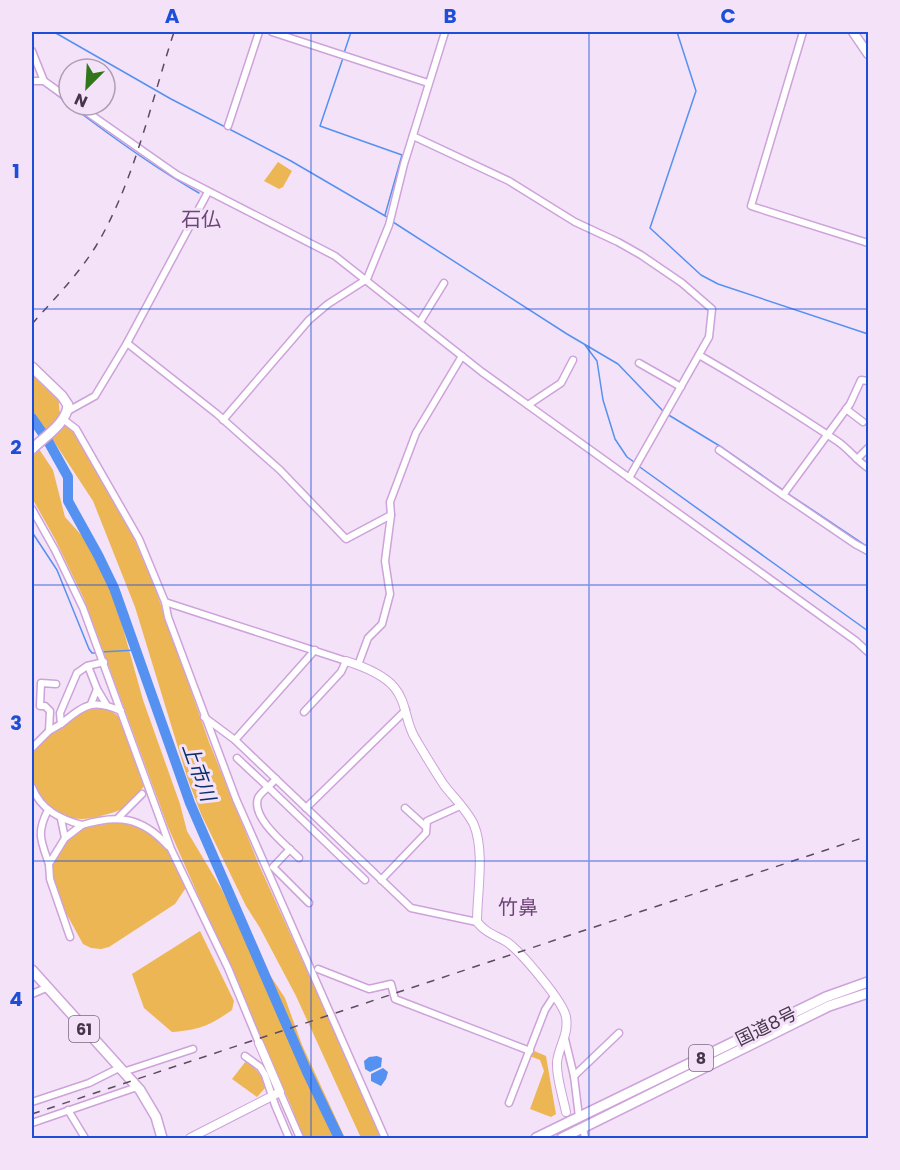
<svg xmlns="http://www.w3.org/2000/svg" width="900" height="1170" font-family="Poppins,'Noto Sans JP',sans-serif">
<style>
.green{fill:#edb654}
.water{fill:#5591f0}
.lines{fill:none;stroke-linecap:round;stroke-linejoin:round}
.stream{stroke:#5591f0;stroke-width:1.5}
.river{stroke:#5591f0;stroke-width:10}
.minor-casing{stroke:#cea2da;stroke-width:9}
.tertiary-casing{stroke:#cea2da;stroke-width:10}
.secondary-casing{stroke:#cea2da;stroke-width:11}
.primary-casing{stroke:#cea2da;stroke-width:12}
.trunk-casing{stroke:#cea2da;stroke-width:12}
.minor{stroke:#fff;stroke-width:6}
.tertiary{stroke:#fff;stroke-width:8}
.secondary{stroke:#fff;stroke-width:8}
.primary{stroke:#fff;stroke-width:9}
.trunk{stroke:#fff;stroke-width:9}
.rail{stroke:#5d4b62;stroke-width:1.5;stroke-dasharray:8 8;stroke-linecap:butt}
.grid{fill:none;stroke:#1d4ed8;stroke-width:1.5;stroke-opacity:0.55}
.labels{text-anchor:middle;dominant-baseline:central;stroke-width:6;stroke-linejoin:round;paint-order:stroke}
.shield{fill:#f4e2f9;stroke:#7b6980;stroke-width:1.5}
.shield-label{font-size:16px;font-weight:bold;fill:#47354c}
.street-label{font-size:18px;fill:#47354c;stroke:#f4e2f9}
.neighbourhood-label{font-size:20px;fill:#6d4577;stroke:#f4e2f9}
.water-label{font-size:20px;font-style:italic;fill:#0a316c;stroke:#f4e2f9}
.neatline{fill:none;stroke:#1d4ed8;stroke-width:2}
.grid-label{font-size:20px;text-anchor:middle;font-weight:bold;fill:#1d4ed8}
</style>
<rect width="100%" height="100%" fill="#f4e2f9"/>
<!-- green -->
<g class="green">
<path d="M278 162 292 171 283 187 279 189 264 181Z"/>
<path d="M32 375 59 401C58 417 65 424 77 434L129 527 154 585 209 742 259 865 383 1138H361L296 996 260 928 246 906 201 814 187 777 135 607 93 501 51 437 32 412Z"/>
<path d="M39 449 53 470 65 517 104 560 143 700 180 804 187 831 222 890 245 937 285 998 302 1045 345 1138H303L292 1108 168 827 84 599 55 539 32 498V457Z"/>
<path d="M91 706C102 708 111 709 119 717L144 786C138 793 132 802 125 807 120 811 111 813 104 815 75 824 53 818 38 791 32 780 27 763 33 751 36 742 81 711 91 706Z"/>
<path d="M116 820C161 833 167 846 187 886L175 904 109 947 101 949 91 948 83 944 66 913 54 884 51 870 54 860 68 839 83 828Z"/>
<path d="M200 931 234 1001 232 1010C209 1026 199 1030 172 1032L144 1008 132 974Z"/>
<path d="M532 1050 546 1056 556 1114 551 1117 530 1109 544 1071 540 1060 530 1056Z"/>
<path d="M246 1061C256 1069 263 1075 265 1088L257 1097 232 1079Z"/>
</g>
<!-- water -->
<g class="water">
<path d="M377 1056 382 1058 381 1067 370 1072 365 1069 364 1061 369 1057Z"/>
<path d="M383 1068 388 1072 386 1079 381 1086 371 1081V1074Z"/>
</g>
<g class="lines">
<!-- stream -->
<g class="stream">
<path d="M54 32 171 99 291 161 387 217"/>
<path d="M677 32 696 91 650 228 701 275 718 284 868 334"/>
<path d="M344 53 351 32"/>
<path d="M343 58 320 126 402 155 385 215"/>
<path d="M45 86 69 104"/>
<path d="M70 105C112 137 153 167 199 193"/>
<path d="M393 222 567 334 618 364 663 411"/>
<path d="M585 345 597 361 603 400 615 439 627 457 634 462"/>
<path d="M667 414 723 448 783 490"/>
<path d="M637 465 868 631"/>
<path d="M787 493 868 547"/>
<path d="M32 532 57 570 89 649 92 653H96"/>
<path d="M101 652 136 650"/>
</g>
<!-- river -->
<path class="river" d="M32 418 48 441 68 477V501L98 555 114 588 190 803 307 1072 339 1138"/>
<!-- minor casing -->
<g class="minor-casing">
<g id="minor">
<path d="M272 32 428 83"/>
<path d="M803 32 751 206 868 243"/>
<path d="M32 51 44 81 69 99"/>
<path d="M32 81H44"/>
<path d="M77 105 177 175 335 256 482 372 856 641 868 652"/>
<path d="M228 126 259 32"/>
<path d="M413 136 509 181 575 222 618 242 641 255 682 283 712 309 709 337 629 478"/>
<path d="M420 322 444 283"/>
<path d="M127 343 217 414 280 470 346 539 391 515"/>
<path d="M699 355C746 382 792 411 837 441 849 449 856 460 868 468"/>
<path d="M639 363 681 387"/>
<path d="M868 381 861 380 850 404 783 495 855 544 868 551"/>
<path d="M528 405 561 383 573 360"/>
<path d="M846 409 863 422"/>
<path d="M68 411 95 396 127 343 208 192"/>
<path d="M63 419 76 429 139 539 165 602 168 617 236 799 385 1138"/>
<path d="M223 420 309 320 328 304 367 279 389 225 404 164 445 32"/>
<path d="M719 450 783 495"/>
<path d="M857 459 868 448"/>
<path d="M32 509 55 550 83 608 171 849 228 968 259 1043"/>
<path d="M165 602 346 661 341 672 304 712"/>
<path d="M104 662 87 666 77 673 60 713 61 724C85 705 92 698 121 711"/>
<path d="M358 665 368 638 382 624 390 594 385 561 391 515 390 502 416 433 462 356"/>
<path d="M88 666 97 689"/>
<path d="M56 684 41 683 40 706H45L50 711 49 731 61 724"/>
<path d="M91 704 97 689 106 704"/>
<path d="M204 717 235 740 411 908 477 922"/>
<path d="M235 740 315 650"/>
<path d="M32 748 49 731"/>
<path d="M237 758 268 787C265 790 260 794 258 798 251 818 286 845 299 858"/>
<path d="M276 779 268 787 365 880"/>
<path d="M32 787C41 810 60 819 82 825L65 838 61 819"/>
<path d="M306 808 406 710"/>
<path d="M405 808 426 827"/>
<path d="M48 810C36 833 41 841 49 864"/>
<path d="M119 817 142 794"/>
<path d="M82 825C118 814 142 817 168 846"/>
<path d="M65 838 49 864 50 879 70 937"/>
<path d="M290 849 273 867 309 903"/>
<path d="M381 880 426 833 427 821 460 806"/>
<path d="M318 969 369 989 391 984 395 999 530 1051"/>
<path d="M32 994 46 988"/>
<path d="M565 1039 574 1076 579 1117"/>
<path d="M245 1056 260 1067 265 1075 275 1105 289 1138"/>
<path d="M123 1072 193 1049"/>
<path d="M574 1076 619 1033"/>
<path d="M280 1092 300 1138"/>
<path d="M32 1102 89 1083 119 1068"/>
<path d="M509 1103 545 1010 554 996"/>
<path d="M68 1110 85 1138"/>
<path d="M32 1123 137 1087"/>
<path d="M583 1128 585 1138"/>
</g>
</g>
<!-- tertiary casing -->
<g class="tertiary-casing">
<g id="tertiary">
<path d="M346 661C362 666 383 674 394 687 407 702 405 722 415 738 424 753 434 770 444 785 453 797 468 811 474 825 485 852 477 893 477 922 486 933 495 935 507 942 521 952 563 1001 566 1017 569 1035 559 1045 557 1062 556 1077 563 1097 566 1112"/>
<path d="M190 1138 280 1092 259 1043"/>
</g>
</g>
<!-- secondary casing -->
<g class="secondary-casing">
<path id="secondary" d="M853 32 868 54"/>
</g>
<!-- primary casing -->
<g class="primary-casing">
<g id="primary">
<path d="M32 367 62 396 68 405C67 423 44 437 32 449"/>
<path d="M32 970 140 1090 156 1117 162 1138"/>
</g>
</g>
<!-- trunk casing -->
<g class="trunk-casing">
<g id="trunk">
<path d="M536 1138 826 997 868 982"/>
<path d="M562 1138 829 1006 868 993"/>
</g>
</g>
<!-- minor -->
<use href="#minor" class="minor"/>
<!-- tertiary -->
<use href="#tertiary" class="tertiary"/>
<!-- secondary -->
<use href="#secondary" class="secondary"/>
<!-- primary -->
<use href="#primary" class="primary"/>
<!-- trunk -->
<use href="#trunk" class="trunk"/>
<!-- rail -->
<g class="rail">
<path d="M32 324C54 299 78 275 96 246 134 183 151 102 174 32"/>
<path d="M32 1114 868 836"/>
</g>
</g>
<!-- grid -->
<path class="grid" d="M311 32V1138M589 32V1138M32 309H868M32 585H868M32 861H868"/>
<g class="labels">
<!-- shield labels -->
<g class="shield">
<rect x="69" y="1016" width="30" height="26" rx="4.5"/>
<rect x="689" y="1045" width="24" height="26" rx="4.5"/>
</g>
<g class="shield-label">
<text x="84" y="1029">61</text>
<text x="701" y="1058">8</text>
</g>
<!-- street labels -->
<g class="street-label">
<text transform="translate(766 1026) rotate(-26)">国道8号</text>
</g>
<!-- neighbourhood labels -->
<g class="neighbourhood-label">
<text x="201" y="219">石仏</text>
<text x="518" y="907">竹鼻</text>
</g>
<!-- water labels -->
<g class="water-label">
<text transform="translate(199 772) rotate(70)">上市川</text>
</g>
</g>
<!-- border -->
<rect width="900" height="1170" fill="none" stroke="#f4e2f9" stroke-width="66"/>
<!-- north arrow -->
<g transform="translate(87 87) rotate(204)"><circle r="28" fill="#f4e2f9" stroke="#af9db4" stroke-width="1.5"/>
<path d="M0-4.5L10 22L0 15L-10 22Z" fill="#317618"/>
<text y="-9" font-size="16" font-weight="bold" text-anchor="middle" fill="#47354c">N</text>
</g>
<rect x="33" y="33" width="834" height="1104" class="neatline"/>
<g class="grid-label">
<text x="172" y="23">A</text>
<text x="450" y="23">B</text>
<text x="728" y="23">C</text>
<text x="16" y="178">1</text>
<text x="16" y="454">2</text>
<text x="16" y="730">3</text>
<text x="16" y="1006">4</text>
</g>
</svg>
